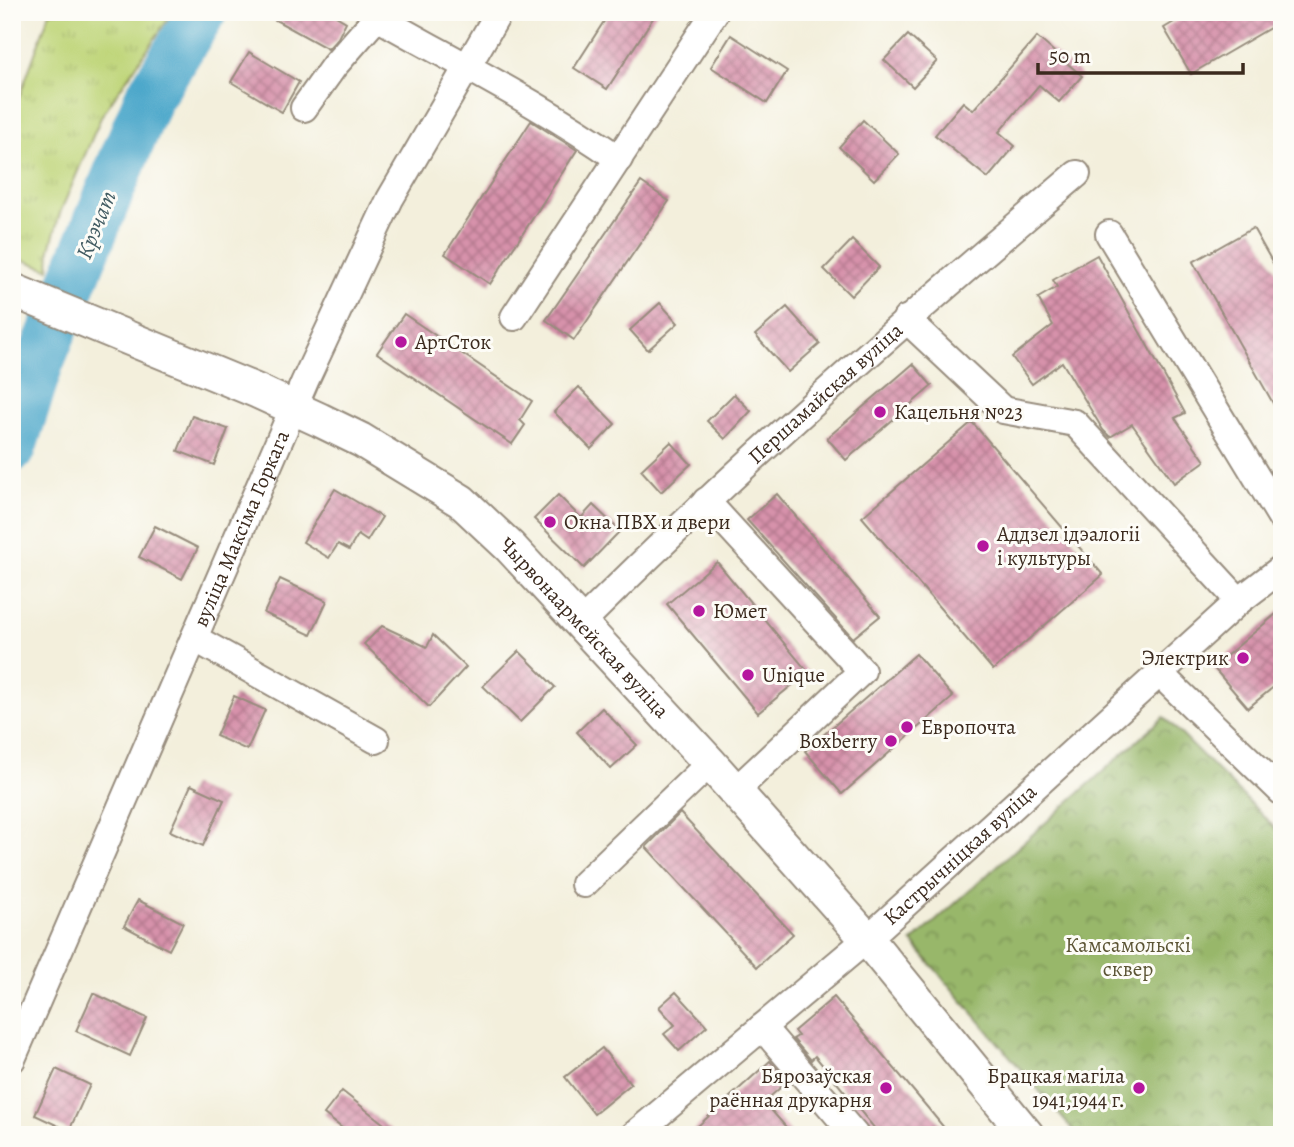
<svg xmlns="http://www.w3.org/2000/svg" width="1294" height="1147" font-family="Alegreya,serif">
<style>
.grass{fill:url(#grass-tufts);stroke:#7e804c;stroke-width:2}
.forest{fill:url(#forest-crowns);stroke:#6a7044;stroke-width:2}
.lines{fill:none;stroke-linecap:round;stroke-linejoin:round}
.river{stroke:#4da8cb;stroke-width:49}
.building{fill:url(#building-cross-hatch)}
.minor-casing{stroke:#978c7d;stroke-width:30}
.major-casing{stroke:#978c7d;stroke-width:37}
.minor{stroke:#fff;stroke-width:26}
.major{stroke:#fff;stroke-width:33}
.poi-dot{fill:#b5179e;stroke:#fdfcf7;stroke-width:2.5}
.labels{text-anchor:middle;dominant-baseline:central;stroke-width:6;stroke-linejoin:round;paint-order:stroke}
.poi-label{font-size:21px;fill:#3b2a1e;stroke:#fdfcf7;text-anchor:start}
.street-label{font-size:21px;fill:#3b2a1e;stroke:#fdfcf7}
.park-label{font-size:21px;fill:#5c5535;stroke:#fdfcf7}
.water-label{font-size:23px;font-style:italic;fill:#425c63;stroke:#fdfcf7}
</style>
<defs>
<pattern id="grass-tufts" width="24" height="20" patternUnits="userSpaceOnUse" patternTransform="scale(1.75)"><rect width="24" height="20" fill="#c0d67a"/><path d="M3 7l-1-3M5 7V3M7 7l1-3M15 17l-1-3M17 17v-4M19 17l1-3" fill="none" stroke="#a6b869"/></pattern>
<pattern id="forest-crowns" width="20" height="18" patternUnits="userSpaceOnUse" patternTransform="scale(1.75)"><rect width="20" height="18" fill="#98b76a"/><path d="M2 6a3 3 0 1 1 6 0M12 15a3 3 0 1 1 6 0" fill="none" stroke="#7d9557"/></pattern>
<pattern id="building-cross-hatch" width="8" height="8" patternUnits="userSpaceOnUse" patternTransform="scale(1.75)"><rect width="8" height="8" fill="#d792ab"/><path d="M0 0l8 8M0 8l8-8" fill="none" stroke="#b0778b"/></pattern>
</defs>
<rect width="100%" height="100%" fill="#fdfcf7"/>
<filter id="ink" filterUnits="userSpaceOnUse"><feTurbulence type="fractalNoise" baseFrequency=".0143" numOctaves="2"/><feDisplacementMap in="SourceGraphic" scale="14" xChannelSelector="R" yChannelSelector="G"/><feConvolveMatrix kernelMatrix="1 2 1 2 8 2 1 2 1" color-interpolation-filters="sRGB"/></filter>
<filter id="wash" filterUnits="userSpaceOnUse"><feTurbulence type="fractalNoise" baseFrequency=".00686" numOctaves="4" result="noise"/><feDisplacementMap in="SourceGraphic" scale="28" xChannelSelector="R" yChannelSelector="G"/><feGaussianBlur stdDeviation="1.57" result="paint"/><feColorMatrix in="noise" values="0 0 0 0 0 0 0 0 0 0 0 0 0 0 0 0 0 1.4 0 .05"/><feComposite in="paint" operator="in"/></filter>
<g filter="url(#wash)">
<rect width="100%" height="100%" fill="#f3efdc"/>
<!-- grass -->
<path class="grass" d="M50 12H173L102 115 60 213 50 249 49 269 12 256V117Z"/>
<!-- forest -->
<path class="forest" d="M1164 717 1282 835V1135H1077L912 942Z"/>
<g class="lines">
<!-- river -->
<path class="river" d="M12 448 39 364 148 99 202 12"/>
</g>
<g id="blocks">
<!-- building -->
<g class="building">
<path d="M261 12H329L346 22 338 38 328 49Z"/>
<path d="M610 12H657L607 89 574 68Z"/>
<path d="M1191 12H1282V21L1191 74 1164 28Z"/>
<path d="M731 35 787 71 767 103 711 67Z"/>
<path d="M908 35 937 61 913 87 884 60Z"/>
<path d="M1037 37 1082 76 1059 102 1039 85 999 132 1015 146 988 178 935 135 963 102 973 110Z"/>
<path d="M249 52 299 82 282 112 231 82Z"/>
<path d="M863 120 899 154 874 180 839 147Z"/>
<path d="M531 121 577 150 490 284 445 254Z"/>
<path d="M641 182 669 201 574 340 546 320Z"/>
<path d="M1253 228 1282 279V419L1193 262Z"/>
<path d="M852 240 879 267 851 296 824 269Z"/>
<path d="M1097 255 1185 413 1175 418 1205 461 1174 483 1132 424 1110 437 1103 430 1062 362 1032 384 1012 357 1053 325 1038 298 1057 287 1053 280Z"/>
<path d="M660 303 678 323 648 350 630 330Z"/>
<path d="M787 307 820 344 788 372 755 335Z"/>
<path d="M404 314 532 401 520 420 525 425 512 444 377 353Z"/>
<path d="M913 364 932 386 846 460 827 438Z"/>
<path d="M579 387 615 424 591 449 554 412Z"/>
<path d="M734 394 751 411 725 439 707 421Z"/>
<path d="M192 416 228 429 214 465 178 451Z"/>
<path d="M972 422 1103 575 993 670 862 517Z"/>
<path d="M671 442 691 464 661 492 641 470Z"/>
<path d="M335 489 382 517 367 541 358 535 349 550 338 544 329 558 303 542Z"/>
<path d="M777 494 880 616 853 638 747 520Z"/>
<path d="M558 495 581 518 593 505 620 531 584 568 534 519Z"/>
<path d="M155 526 198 548 182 579 139 557Z"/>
<path d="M717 562 808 672 758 713 667 604Z"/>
<path d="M280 579 327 601 311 635 264 613Z"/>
<path d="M1282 609V680L1248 708 1213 667Z"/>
<path d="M382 626 427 647 433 635 466 667 429 707 364 644Z"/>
<path d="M519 651 555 687 520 722 483 686Z"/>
<path d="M916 654 953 697 842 794 805 751Z"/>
<path d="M234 696 265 710 247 750 216 736Z"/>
<path d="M602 708 637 745 611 769 577 732Z"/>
<path d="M191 785 224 800 203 846 170 831Z"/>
<path d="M680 813 793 934 757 967 646 847Z"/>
<path d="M138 900 183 923 169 950 124 926Z"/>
<path d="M676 992 707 1026 679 1051 664 1034 675 1025 659 1007Z"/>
<path d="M93 993 147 1018 130 1056 76 1031Z"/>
<path d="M834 997 927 1107 950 1135H880L815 1056 811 1060 793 1039 798 1036 794 1031Z"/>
<path d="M602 1048 631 1084 594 1114 565 1077Z"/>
<path d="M770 1061 788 1081 764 1102 793 1135H688Z"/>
<path d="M56 1069 90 1085 69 1131 35 1115Z"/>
<path d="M342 1091 398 1135H351L324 1114Z"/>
</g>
</g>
</g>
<g filter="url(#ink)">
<use href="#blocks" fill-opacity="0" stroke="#978c7d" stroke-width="2"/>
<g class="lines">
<!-- minor casing -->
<g class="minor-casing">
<g id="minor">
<path d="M375 12 377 17C458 63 542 105 619 159"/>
<path d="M304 108 334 66 377 17"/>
<path d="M1109 234 1282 519"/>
<path d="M514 317 715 12"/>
<path d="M906 319 1003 410 1075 423 1239 601"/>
<path d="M706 501 862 671 735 791"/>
<path id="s1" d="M582 622C740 465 907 318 1077 174"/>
<path d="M194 638 376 740"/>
<path d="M1159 673 1282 792"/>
<path d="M584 884 710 763"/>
<path d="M762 1027 855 1135"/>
<path id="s2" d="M12 1059 305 381 390 199 499 12"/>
<path id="s3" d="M634 1135 867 939 1239 601 1282 568"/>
</g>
</g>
<!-- major casing -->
<g class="major-casing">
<g id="major">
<path id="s4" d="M12 290 257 391 320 420 361 440 461 501 510 547 710 763 867 939 1027 1135"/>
</g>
</g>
<!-- minor -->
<use href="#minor" class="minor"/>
<!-- major -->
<use href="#major" class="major"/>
</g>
</g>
<!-- markers -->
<g class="poi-dot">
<circle cx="401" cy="342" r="7"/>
<circle cx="880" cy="412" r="7"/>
<circle cx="550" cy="522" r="7"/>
<circle cx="983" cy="546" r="7"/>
<circle cx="699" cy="611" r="7"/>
<circle cx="1243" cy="658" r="7"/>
<circle cx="748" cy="675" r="7"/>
<circle cx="907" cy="727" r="7"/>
<circle cx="891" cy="741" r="7"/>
<circle cx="886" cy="1088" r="7"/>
<circle cx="1139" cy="1088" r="7"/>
</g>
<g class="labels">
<!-- poi labels -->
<g class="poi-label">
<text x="415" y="342">АртСток</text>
<text x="894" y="412">Кацельня №23</text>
<text x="564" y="522">Окна ПВХ и двери</text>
<text x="997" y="534">Аддзел ідэалогіі<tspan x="997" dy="24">і культуры</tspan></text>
<text x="713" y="611">Юмет</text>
<text x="1229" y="658" text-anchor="end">Электрик</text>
<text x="762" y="675">Unique</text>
<text x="921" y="727">Европочта</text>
<text x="877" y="741" text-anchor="end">Boxberry</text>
<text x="872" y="1076" text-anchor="end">Бярозаўская<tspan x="872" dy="24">раённая друкарня</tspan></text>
<text x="1125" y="1076" text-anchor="end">Брацкая магіла<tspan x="1125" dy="24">1941,1944 г.</tspan></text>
</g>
<!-- street labels -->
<g class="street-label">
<text stroke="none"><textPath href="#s1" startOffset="334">Першамайская вуліца</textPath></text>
<text stroke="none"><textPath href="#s2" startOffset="578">вуліца Максіма Горкага</textPath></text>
<text stroke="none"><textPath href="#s4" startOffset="674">Чырвонаармейская вуліца</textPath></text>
<text stroke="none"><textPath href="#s3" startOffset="430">Кастрычніцкая вуліца</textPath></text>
</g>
<!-- park labels -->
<g class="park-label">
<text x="1128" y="945">Камсамольскі<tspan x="1128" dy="24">сквер</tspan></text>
</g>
<!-- water labels -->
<g class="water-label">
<text transform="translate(96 225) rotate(-68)">Крэчат</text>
</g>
</g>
<!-- margin -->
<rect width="1294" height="1147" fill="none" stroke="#fdfcf7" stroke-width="42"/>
<!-- scale -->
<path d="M1038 63v10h205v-10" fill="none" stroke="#3b2a1e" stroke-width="3.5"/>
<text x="1049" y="63" font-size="21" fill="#3b2a1e" stroke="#fdfcf7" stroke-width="5" paint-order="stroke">50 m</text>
</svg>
